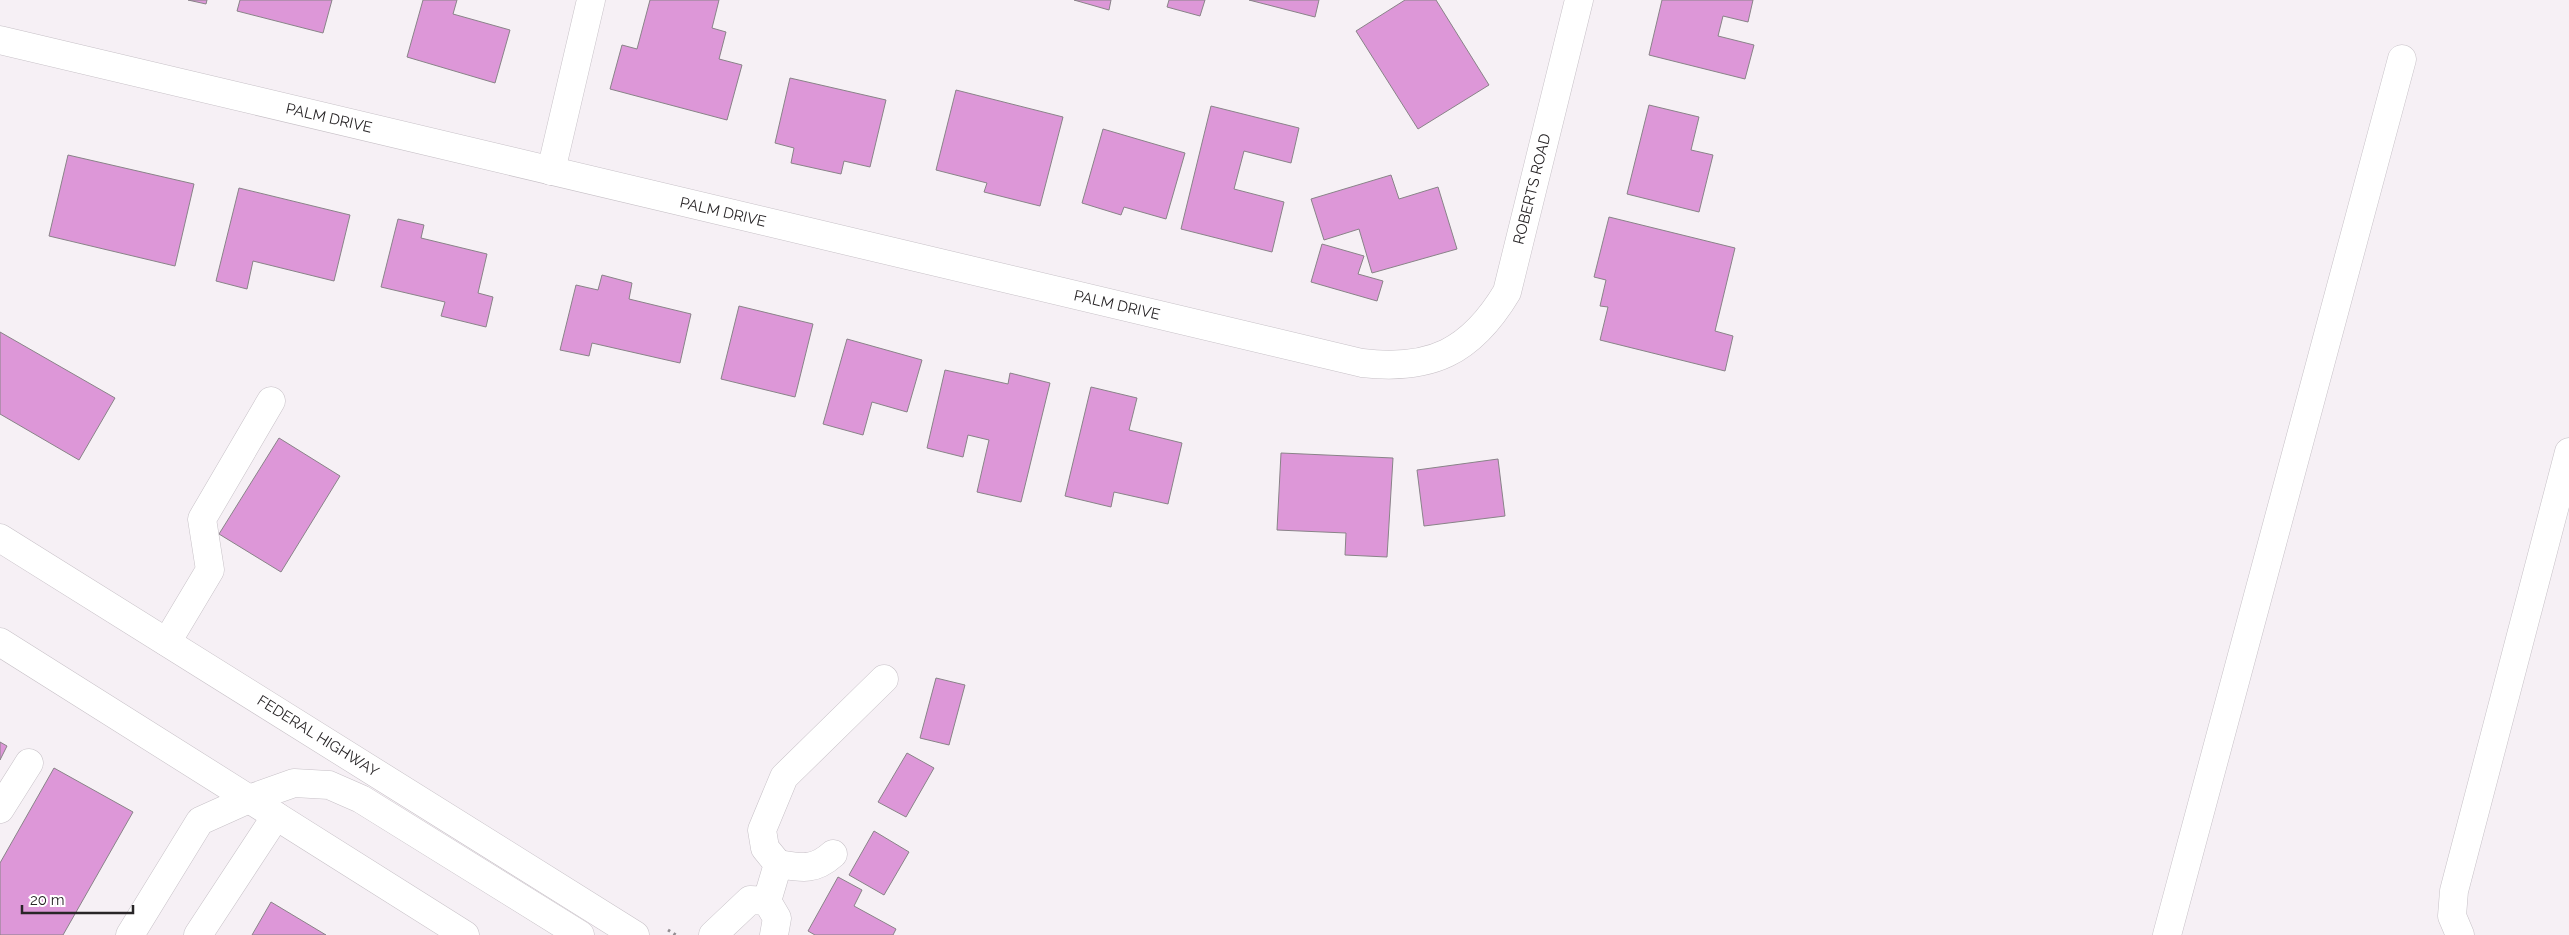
<svg xmlns="http://www.w3.org/2000/svg" width="2569" height="935" font-family="Raleway,sans-serif">
<style>
.building{fill:#dd97d8;stroke:#898388}
.lines{fill:none;stroke-linecap:round;stroke-linejoin:round}
.minor-casing{stroke:#c7c1c7;stroke-width:29}
.major-casing{stroke:#c7c1c7;stroke-width:29}
.path{stroke:#938e92;stroke-width:3;stroke-dasharray:2.5 4;stroke-linecap:butt}
.minor{stroke:#fff;stroke-width:28}
.major{stroke:#fff;stroke-width:28}
.labels{text-anchor:middle;dominant-baseline:central;stroke-width:4;stroke-linejoin:round;paint-order:stroke}
.street-label{font-size:15px;fill:#282527;stroke:#fff}
</style>
<rect width="100%" height="100%" fill="#f6f0f5"/>
<!-- building -->
<g class="building">
<path d="M188 0H207L206 4Z"/>
<path d="M240 0H332L323 33 237 11Z"/>
<path d="M423 0H457L453 14 510 30 495 83 407 57Z"/>
<path d="M650 0H719L712 28 726 32 719 59 742 65 727 120 610 89 622 45 637 49Z"/>
<path d="M1074 0H1111L1109 10Z"/>
<path d="M1169 0H1205L1200 16 1167 7Z"/>
<path d="M1249 0H1319L1315 17Z"/>
<path d="M1405 0H1436L1489 85 1418 129 1356 31Z"/>
<path d="M1662 0H1753L1748 22 1723 16 1718 36 1754 45 1745 79 1649 55Z"/>
<path d="M790 78 886 100 870 167 844 161 841 174 791 163 794 148 775 143Z"/>
<path d="M956 90 1063 117 1040 206 984 192 987 183 936 170Z"/>
<path d="M1649 105 1699 117 1691 150 1713 155 1699 212 1627 194Z"/>
<path d="M1211 106 1299 128 1291 163 1244 151 1234 189 1284 202 1272 252 1181 229Z"/>
<path d="M1103 129 1185 153 1166 219 1124 207 1121 215 1082 203Z"/>
<path d="M68 155 194 184 175 266 49 236Z"/>
<path d="M1391 175 1399 199 1438 187 1457 249 1372 273 1359 229 1324 240 1311 199Z"/>
<path d="M239 188 350 215 334 281 253 261 247 289 216 281Z"/>
<path d="M1609 217 1735 248 1715 331 1733 336 1725 371 1600 340 1608 307 1600 306 1606 280 1594 277Z"/>
<path d="M398 219 424 225 421 238 487 254 478 293 493 297 486 327 441 316 445 302 381 287Z"/>
<path d="M1322 244 1364 256 1358 274 1383 281 1377 301 1311 282Z"/>
<path d="M602 275 632 283 629 299 691 314 680 363 592 343 589 356 560 350 576 285 598 290Z"/>
<path d="M739 306 813 324 795 397 721 379Z"/>
<path d="M0 332 115 398 79 460 0 414Z"/>
<path d="M847 339 922 360 907 412 872 402 863 435 823 424Z"/>
<path d="M945 370 1008 384 1010 373 1050 383 1021 502 977 492 989 440 968 435 963 457 927 448Z"/>
<path d="M1091 387 1137 398 1129 430 1182 443 1168 504 1114 492 1111 507 1065 496Z"/>
<path d="M279 438 340 476 281 572 219 534Z"/>
<path d="M1281 453 1393 458 1387 557 1345 555 1346 533 1277 530Z"/>
<path d="M1498 459 1505 516 1424 526 1417 470Z"/>
<path d="M936 678 965 685 949 745 920 738Z"/>
<path d="M0 742 7 746 0 760Z"/>
<path d="M907 753 934 768 906 817 878 802Z"/>
<path d="M54 768 133 812 63 935H0V863Z"/>
<path d="M874 831 909 852 884 895 849 875Z"/>
<path d="M838 877 862 890 854 906 896 929 893 935H815L808 931Z"/>
<path d="M271 902 326 935H252Z"/>
</g>
<g class="lines">
<!-- minor casing -->
<g class="minor-casing">
<g id="minor">
<path d="M0 40 1362 363C1431 371 1471 352 1507 292L1579 0"/>
<path d="M551 171 591 0"/>
<path d="M167 642 210 570 202 519 271 401"/>
<path d="M0 809 29 763"/>
<path d="M778 864C802 868 814 871 833 854"/>
<path d="M767 901 777 918 774 935"/>
<path d="M130 935 200 821 249 799"/>
<path d="M198 935 276 816"/>
<path d="M713 935 750 900 767 901 778 864 765 848 762 830 784 777 884 679"/>
<path d="M2167 935 2402 59"/>
<path d="M2460 935 2452 916 2454 891 2569 452"/>
</g>
</g>
<!-- major casing -->
<g class="major-casing">
<g id="major">
<path d="M0 538 635 935"/>
<path d="M0 642 465 935"/>
<path d="M249 799 294 783 329 785 361 799 580 935"/>
</g>
</g>
<!-- path -->
<path class="path" d="M668 930 676 935"/>
<!-- minor -->
<use href="#minor" class="minor"/>
<!-- major -->
<use href="#major" class="major"/>
</g>
<g class="labels">
<!-- street labels -->
<g class="street-label">
<text transform="translate(329 118) rotate(13)">PALM DRIVE</text>
<text transform="translate(1532 189) rotate(-76)">ROBERTS ROAD</text>
<text transform="translate(723 212) rotate(13)">PALM DRIVE</text>
<text transform="translate(1117 305) rotate(13)">PALM DRIVE</text>
<text transform="translate(318 736) rotate(32)">FEDERAL HIGHWAY</text>
</g>
</g>
<!-- scale -->
<path d="M22 905v8h111v-8" fill="none" stroke="#282527" stroke-width="2.5"/>
<text x="30" y="905" font-size="15" fill="#282527" stroke="#ffffff" stroke-width="4" paint-order="stroke">20 m</text>
</svg>
